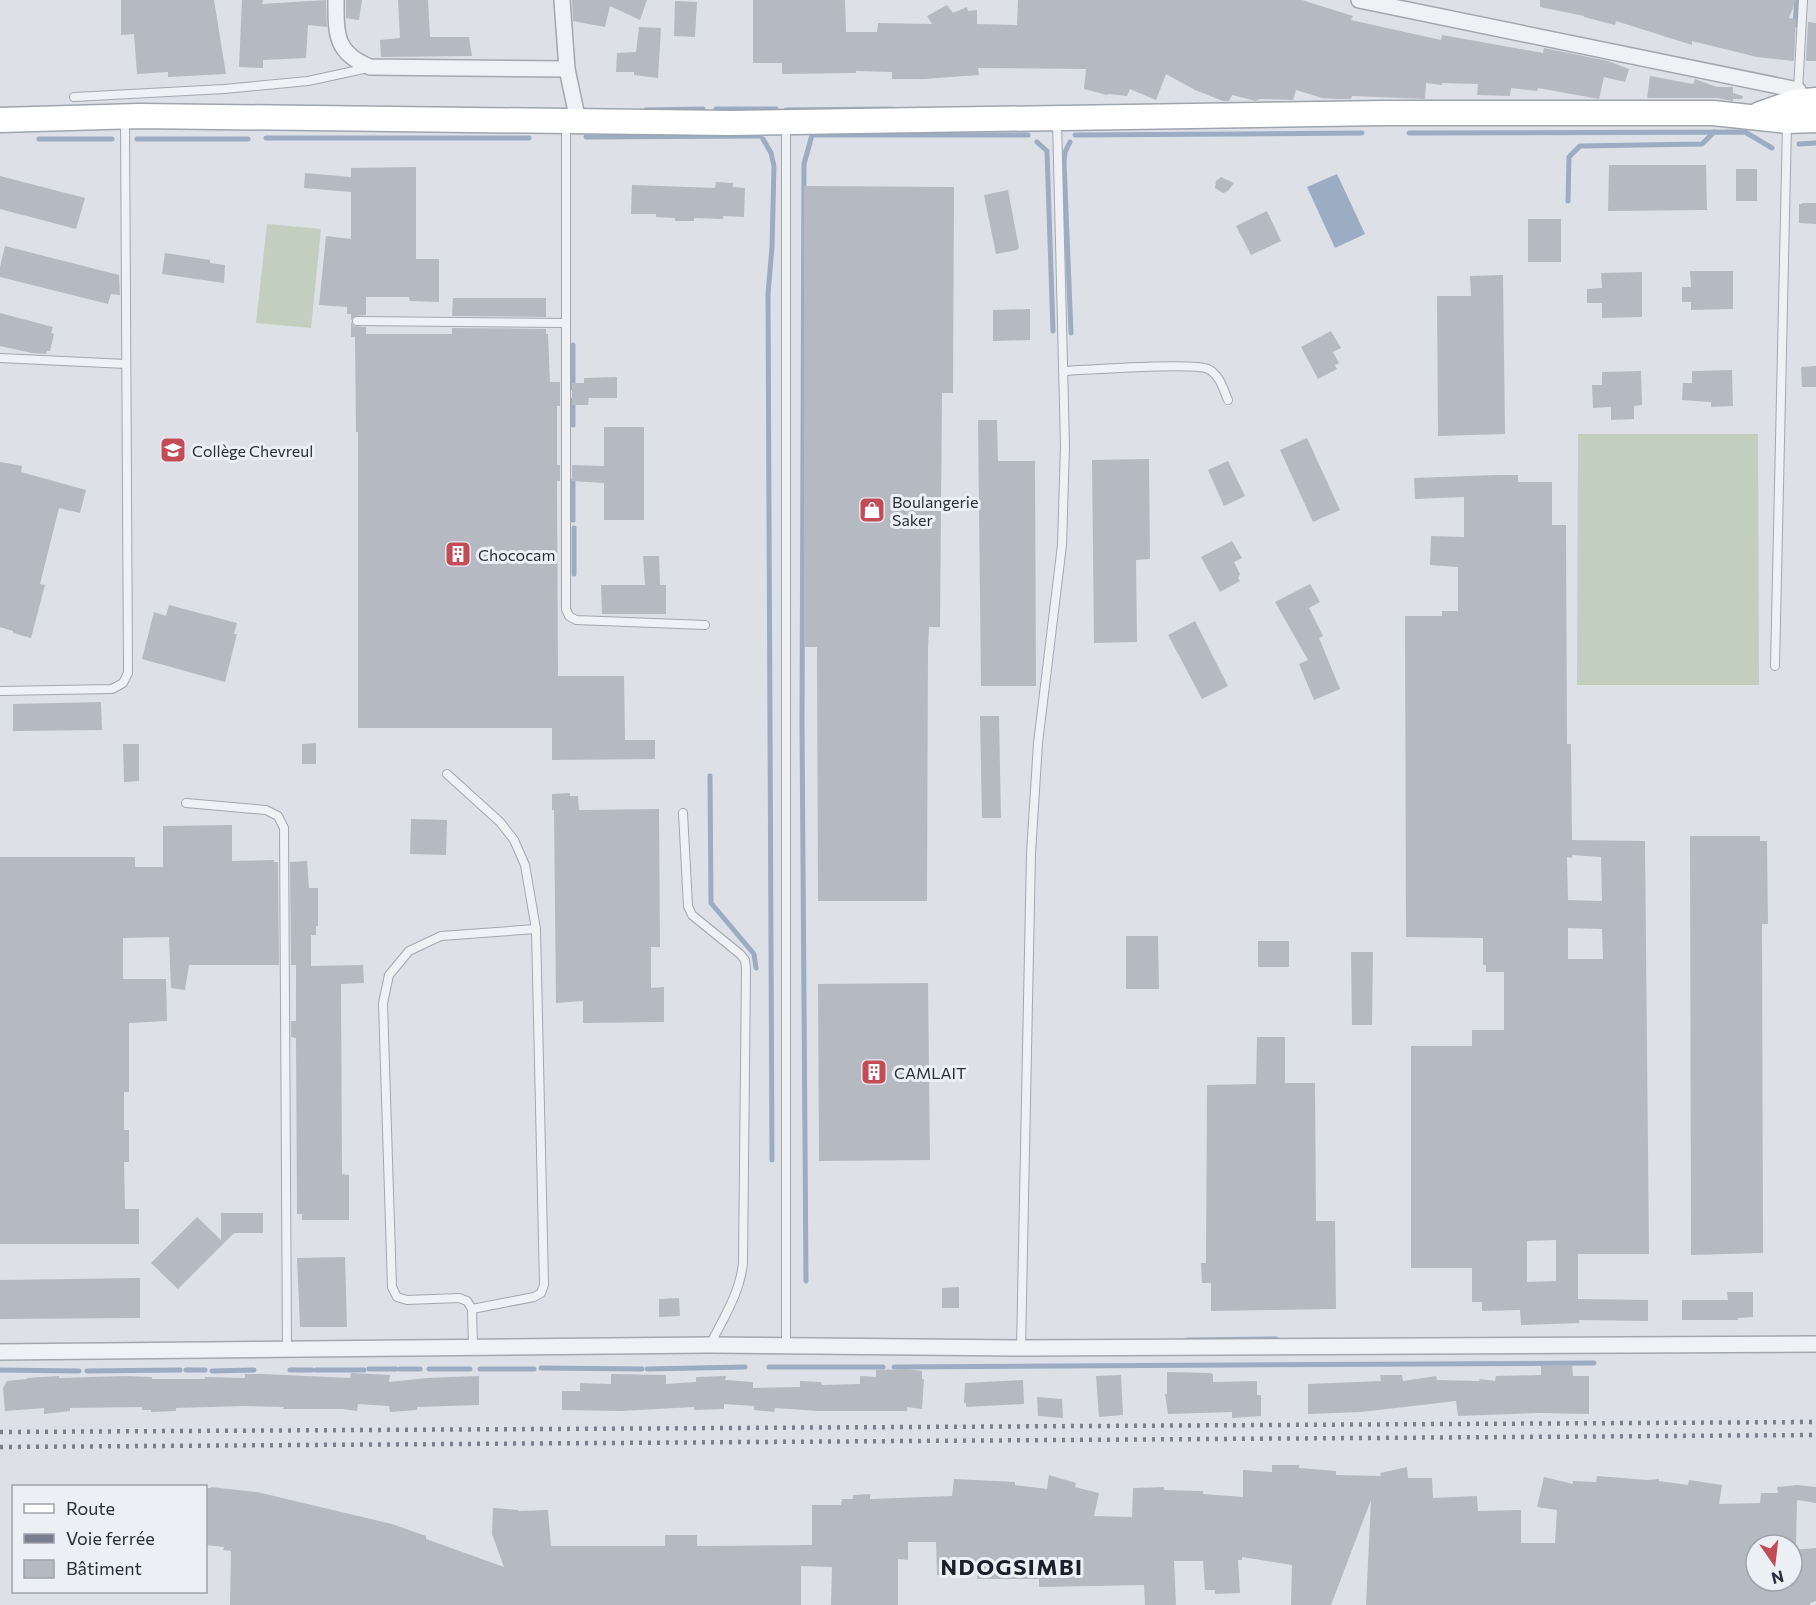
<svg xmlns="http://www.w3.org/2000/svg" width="1816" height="1605" font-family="Commissioner,sans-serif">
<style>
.grass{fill:#c2cfbf}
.water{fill:#9bacc3}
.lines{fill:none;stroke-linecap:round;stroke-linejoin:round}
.stream{stroke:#9bacc3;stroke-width:5}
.building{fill:#b5b9c2;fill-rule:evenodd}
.service-casing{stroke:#a3a7af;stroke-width:10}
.minor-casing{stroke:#a3a7af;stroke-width:18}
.primary-casing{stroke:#9ea4b0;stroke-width:27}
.service{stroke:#eff1f4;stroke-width:8}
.minor{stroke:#eff1f4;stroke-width:15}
.primary{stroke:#fff;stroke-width:24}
.rail{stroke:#787f8e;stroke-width:4.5;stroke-dasharray:3 6;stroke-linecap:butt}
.labels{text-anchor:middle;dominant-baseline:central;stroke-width:6;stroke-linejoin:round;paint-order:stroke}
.poi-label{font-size:16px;fill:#282e3b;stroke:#eceff4;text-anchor:start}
.district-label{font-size:22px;font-weight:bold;letter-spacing:1.5px;fill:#1a1f2c;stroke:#eceff4}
</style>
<rect width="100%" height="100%" fill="#dde0e6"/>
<!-- grass -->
<g class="grass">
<path d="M267 224 321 229 311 328 256 323Z"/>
<path d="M1578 434H1758L1759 685H1577Z"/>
</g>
<!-- water -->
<path class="water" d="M1337 174 1365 234 1335 248 1307 187Z"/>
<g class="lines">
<!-- stream -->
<g class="stream">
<path d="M1795 25 1797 0"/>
<path d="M716 109H776"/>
<path d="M646 110 703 109"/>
<path d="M786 110 892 109"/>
<path d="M1409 133 1745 132 1772 148"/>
<path d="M1075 135 1362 133"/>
<path d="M586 137 760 136"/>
<path d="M266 138H529"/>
<path d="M39 139H112"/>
<path d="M137 139H248"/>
<path d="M763 139 771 153 774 166 772 247 768 294 772 1160"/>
<path d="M1037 142 1047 151 1053 331"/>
<path d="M1070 142 1065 152 1064 162 1071 333"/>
<path d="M1799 144 1816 143"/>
<path d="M1568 201 1569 157 1580 146 1702 144 1714 132"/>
<path d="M573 345V388"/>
<path d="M573 400V425"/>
<path d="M573 481V520"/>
<path d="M574 528V574"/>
<path d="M710 776 711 903 754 954 756 968"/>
<path d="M806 1281 802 723 804 164 812 135H1028"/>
<path d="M1187 1340 1276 1339"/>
<path d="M769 1367H883"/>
<path d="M894 1367 1594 1363"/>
<path d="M541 1368 642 1369"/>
<path d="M369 1369H396"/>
<path d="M400 1369H420"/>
<path d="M429 1369H470"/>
<path d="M480 1369H534"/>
<path d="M647 1369 745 1367"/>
<path d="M0 1370 79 1371"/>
<path d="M186 1370H205"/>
<path d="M290 1370H312"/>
<path d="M316 1370H364"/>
<path d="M87 1371 180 1370"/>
<path d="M212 1371 254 1370"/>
</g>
</g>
<!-- building -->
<g class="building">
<path d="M121 0H214L226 74 168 77V72L137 74 134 34 121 35Z"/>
<path d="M242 0H263L262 4 326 0 327 27 308 25 306 58 263 60V68L239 67Z"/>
<path d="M346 0H362L359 20 346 18Z"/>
<path d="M398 0H428L430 37H469L472 56 381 57 380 40 400 38Z"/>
<path d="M572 0H647L640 20 610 6 605 27 573 21Z"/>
<path d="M753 0H845L846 32H877L878 23 932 24 927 16 947 5 953 13 967 7 968 11 977 10V24L1017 25 1018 0H1302L1353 16 1351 20 1441 40 1442 35 1543 53 1544 48 1608 61 1629 69 1625 82 1604 77 1599 99 1538 88 1537 91 1511 88 1510 96 1477 95 1478 84 1442 83V85L1426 83 1425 99 1352 96 1351 99H1337L1322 98 1296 90 1293 100 1260 99 1256 101 1232 95 1229 101H1223L1195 90 1166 74 1156 100 1130 89 1127 96 1108 94 1107 95 1084 89 1086 69 978 68 979 75 924 79H892V72L856 71V73L782 74V63H753Z"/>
<path d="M1540 0H1796L1789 18 1796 19 1794 61 1757 57 1692 41V45L1616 21 1615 25 1584 17V16L1540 7Z"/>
<path d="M675 1 697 2 695 37 674 36Z"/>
<path d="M1808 22 1816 23V61H1806Z"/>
<path d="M639 27 661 28 658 78 634 75V72H616L617 53 636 52Z"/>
<path d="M1650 76 1693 84 1695 79 1717 87H1733V93L1743 96 1742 99H1733V101L1716 98H1647Z"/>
<path d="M1609 165H1706L1707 210 1608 211Z"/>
<path d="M416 167V259H439V302L410 301 409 297H366V315L355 316 351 320V314H347V307L319 305 326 236 351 239V192L304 188 305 173 351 177V168Z"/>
<rect x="1736" y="169" width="21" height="32"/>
<path d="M0 176 85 198 76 229 0 209Z"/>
<path d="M1221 177 1234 183 1228 191 1223 193 1215 188 1216 181Z"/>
<path d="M716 182 733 183V187L745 188 744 217 723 216V219L694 218V221H675V218L656 217V214H631L632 185 715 188Z"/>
<path d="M804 186 954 187 953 393H942L940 627H929L928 649 927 901H818L817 647H804Z"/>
<path d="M1008 190 1019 248 1017 250 996 254 984 195Z"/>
<path d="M1802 203H1816V224L1799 223V204H1802Z"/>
<path d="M1267 211 1281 241 1251 255 1236 226Z"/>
<rect x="1528" y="219" width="33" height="43"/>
<path d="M5 246 119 275 120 295 111 294 108 304 0 277V267Z"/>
<path d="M165 253 210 260V263L225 265 224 283 162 274Z"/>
<path d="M1690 271H1733V309L1691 310V302H1682V287H1691Z"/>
<path d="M1642 272V317L1602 318V303H1587V289L1602 288 1601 273Z"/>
<path d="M1503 275 1505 434 1438 436 1437 296H1471L1470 276Z"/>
<path d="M453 298H546V317L452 316Z"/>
<path d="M1030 309V340L993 341V310Z"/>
<path d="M0 313 53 327 51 333 54 334 50 351H47L46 354 32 353 0 346Z"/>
<path d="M351 322 354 326 366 327V334H452V328L546 329V334H548L550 382H560V406H557V465H560V481H557L558 676H624L625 740H655V759L552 760V728H358V432H356L355 337H351Z"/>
<path d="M1331 331 1341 348 1333 352 1339 363 1335 365 1337 369 1318 379 1301 347Z"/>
<path d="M1816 366V387H1802L1801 367Z"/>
<path d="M1732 370 1733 406 1711 407V402L1682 400 1683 383H1692V371Z"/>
<path d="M1641 371 1642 405 1634 406V419L1611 420V407L1593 408 1592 385H1602V372Z"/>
<path d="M617 377V398H589L588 405H572V383H584V378Z"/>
<path d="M978 420H997L998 461H1035L1036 686H981Z"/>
<path d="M604 427H644V520H604V483L572 481V465L604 466Z"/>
<path d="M1307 438 1340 510 1313 522 1280 450Z"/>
<path d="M1149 459 1150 559 1136 560 1137 642 1094 643 1092 460Z"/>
<path d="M1228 461 1245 496 1224 506 1208 470Z"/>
<path d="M0 462 22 466 21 472 86 490 80 513 59 508 40 584 45 585 31 638 13 633V631L0 627Z"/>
<path d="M1497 475H1518V482H1552V525H1566L1567 744H1571L1572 840 1645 841 1649 1254H1578V1299L1648 1300V1321L1579 1320V1323L1521 1325 1520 1310 1482 1311V1302H1472V1268H1411V1046H1472V1030H1504V972H1486V965H1483V938L1406 937 1405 616H1442V611H1458V567L1430 565 1431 536 1464 537V497L1415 499 1414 478ZM1572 855 1601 857 1602 901 1568 900 1567 857 1572 858ZM1568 928 1602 929 1603 959H1568ZM1556 1240V1281L1527 1282V1241Z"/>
<path d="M1232 541 1242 558 1234 562 1240 574 1238 578 1240 581 1220 592 1201 557Z"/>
<path d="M643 556H659L660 585H666V614H602L601 585H645Z"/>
<path d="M1310 584 1320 602 1309 608 1323 636 1319 638 1340 689 1314 700 1299 664 1308 660 1275 602Z"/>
<path d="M169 605 237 623 234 634H237L225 682 142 659 154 612 166 616Z"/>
<path d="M1195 621 1228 686 1202 699 1168 635Z"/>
<path d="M101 702 102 730 13 731V704Z"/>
<path d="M980 716H999L1001 818H982Z"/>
<path d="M316 743V764H302V744Z"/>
<path d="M123 744H139V781L124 782Z"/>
<path d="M570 793V796H578L579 810 659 809 660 947H651V988L664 987V1022L583 1023V1001L556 1003 554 810H552V794Z"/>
<path d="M411 819 447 820 446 855 410 854Z"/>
<path d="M232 825V861L274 860V862H278L279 965H189L185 990 171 988 169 937 123 938V979H166L167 1021 129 1023V1092H124V1130H129V1162H124L125 1209H139V1244H0V857H135V867H163V826Z"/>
<path d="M1690 836H1760V841H1767L1768 924H1762L1763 1253 1691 1255Z"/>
<path d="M307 861 309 888H318V926H316V935H311V966L363 965 364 983 341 984 342 1174 349 1175V1220H302V1214H297L296 1038 291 1037V1021H296V965H291L290 862Z"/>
<path d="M1126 936H1158L1159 989H1126Z"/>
<rect x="1258" y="941" width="31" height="26"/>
<path d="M1351 952H1373L1372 1025H1352Z"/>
<path d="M928 983 930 1160 819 1161 818 984Z"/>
<path d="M1257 1037H1285V1083H1315L1316 1221H1335L1336 1309 1211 1311V1283H1202L1201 1263H1206L1207 1085 1256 1084Z"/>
<path d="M221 1213H263V1233H234L178 1289 151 1263 197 1217 221 1240Z"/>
<path d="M345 1257 347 1327H300L297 1258Z"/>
<path d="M140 1278V1318L0 1319V1280Z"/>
<path d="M959 1287V1308H942V1288Z"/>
<path d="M1727 1292H1753V1317L1738 1318V1320H1682V1300H1728Z"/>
<path d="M679 1298 680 1316 659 1317V1299Z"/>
<path d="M1572 1365 1573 1376H1589V1414L1540 1413 1458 1416 1456 1401 1361 1412 1308 1414V1384L1381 1381 1380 1375H1402L1403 1381 1436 1376 1437 1380 1479 1381 1480 1379 1495 1381 1496 1376 1541 1375V1366Z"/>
<path d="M906 1369 922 1371V1379H924L922 1409 907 1407V1411H818L775 1408 774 1412 754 1410V1406L724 1404V1409L694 1410V1407L620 1411 562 1410V1391H580V1383L611 1384V1374L666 1375V1384L696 1382V1377L726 1376 725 1380 753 1382V1388L800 1387V1381L821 1382 822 1385 860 1384V1376L876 1377V1370Z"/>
<path d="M1167 1372 1211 1373 1213 1375V1382L1257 1381V1395H1261V1416L1232 1418V1412L1168 1414 1165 1394H1167Z"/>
<path d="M351 1373 390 1375 389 1382 427 1378 479 1376V1405L417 1407V1410L390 1412 389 1406 358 1404 357 1411 342 1409H283L284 1407 245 1406 176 1408V1411L151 1412V1410H142V1407L70 1408V1411L44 1414V1408L5 1411 3 1388 7 1381 27 1379V1378L59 1376V1378L125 1376 152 1377V1379H205V1377L245 1378V1374H264L350 1378Z"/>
<path d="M1121 1375 1123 1415 1099 1417 1096 1376Z"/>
<path d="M1023 1380 1024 1404 966 1407V1403H964L965 1383Z"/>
<path d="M1037 1397 1062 1399 1063 1418 1038 1416Z"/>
<path d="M1272 1465H1299V1468L1336 1471V1475L1381 1476 1380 1473 1407 1467 1408 1478H1432L1433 1498 1477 1496 1478 1511 1521 1510V1543H1555L1557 1510 1537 1507 1544 1477 1573 1484V1481L1596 1482 1597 1476 1647 1480 1659 1479V1481L1688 1485 1689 1480 1722 1485 1719 1504 1760 1503 1761 1493H1778L1777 1487 1797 1485 1816 1487V1503L1797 1500 1796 1545H1756V1581H1792V1550L1816 1548V1601L1810 1603V1605H1366L1371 1500 1331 1605H1291L1292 1565 1242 1557V1560H1238L1240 1593 1215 1594V1590H1205L1203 1561H1174L1176 1605H1145L1144 1585 1039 1587V1579H977V1574L937 1575 936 1542H908V1560L898 1559V1605H831L832 1567 801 1566V1605H230L231 1551 223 1550 224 1547 206 1545V1488H211V1487L257 1492 392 1524 426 1536V1539L504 1567 492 1534 493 1508 518 1510V1511L548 1510 551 1546H665V1535H697V1546L812 1545V1505H841L842 1499H853V1495L870 1494V1499L952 1496 954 1479 1015 1482V1485L1047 1489 1049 1475 1076 1483 1075 1487 1099 1493 1094 1516 1132 1517 1133 1488 1164 1487V1490L1203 1491V1494L1243 1497V1470L1272 1472Z"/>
</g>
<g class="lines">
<!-- service casing -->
<g class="service-casing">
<g id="service">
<path d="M1798 90 1803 0"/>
<path d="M74 97 224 89 308 81 368 68"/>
<path d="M566 125V609L569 616 576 620 705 625"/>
<path d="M357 321 566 323"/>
<path d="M0 358 126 364"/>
<path d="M1063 371C1085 370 1195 362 1208 369 1220 375 1223 389 1228 400"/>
<path d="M1775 666 1787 125"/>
<path d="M0 691 112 689 123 683 128 673 125 120"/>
<path d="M447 774 500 822 514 840 525 865 536 929 544 1285 541 1293 534 1297 472 1309"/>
<path d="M186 803 266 810 278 816 284 828 287 1350"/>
<path d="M683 813 688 906 692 915 740 954 745 960 746 969 743 1263C740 1293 723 1319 710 1345"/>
<path d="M786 1346V126"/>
<path d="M473 1348 472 1309 467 1301 459 1298 407 1300 397 1297 392 1287 383 1003 389 975 409 951 441 936 536 929"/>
<path d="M1021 1348 1031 853 1038 743 1062 545 1065 446 1057 120"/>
</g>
</g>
<!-- minor casing -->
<g class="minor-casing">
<g id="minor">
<path d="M336 0C336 34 335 53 370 67L567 69"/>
<path d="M562 0 567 69 578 121"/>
<path d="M1359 0 1798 90 1792 109"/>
<path d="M0 1352 710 1345 1021 1348 1816 1344"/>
</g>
</g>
<!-- primary casing -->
<g class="primary-casing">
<g id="primary">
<path d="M1760 114 1794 102 1816 100"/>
<path d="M0 120 139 116 730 123 1384 113H1713L1787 121 1816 120"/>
</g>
</g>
<!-- service -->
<use href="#service" class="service"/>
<!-- minor -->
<use href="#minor" class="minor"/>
<!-- primary -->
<use href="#primary" class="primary"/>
<!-- rail -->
<g class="rail">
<path d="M0 1432 1816 1422"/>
<path d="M0 1447 1816 1435"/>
</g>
</g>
<!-- icons -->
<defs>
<g id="school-square" transform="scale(1.35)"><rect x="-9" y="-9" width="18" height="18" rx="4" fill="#c24b56" stroke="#eceff4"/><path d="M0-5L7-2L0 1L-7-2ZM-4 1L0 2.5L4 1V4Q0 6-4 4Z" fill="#fff"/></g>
<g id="shop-square" transform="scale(1.35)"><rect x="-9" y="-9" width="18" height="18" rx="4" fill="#c24b56" stroke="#eceff4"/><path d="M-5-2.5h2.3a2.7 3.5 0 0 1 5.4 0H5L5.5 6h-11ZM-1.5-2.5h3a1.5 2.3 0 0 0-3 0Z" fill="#fff"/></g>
<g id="building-square" transform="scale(1.35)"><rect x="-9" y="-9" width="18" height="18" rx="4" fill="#c24b56" stroke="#eceff4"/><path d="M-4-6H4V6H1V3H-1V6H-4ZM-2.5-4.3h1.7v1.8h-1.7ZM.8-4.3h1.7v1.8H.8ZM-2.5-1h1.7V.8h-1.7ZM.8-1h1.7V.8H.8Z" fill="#fff"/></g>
</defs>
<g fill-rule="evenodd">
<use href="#school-square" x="173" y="450"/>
<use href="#shop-square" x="872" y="510"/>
<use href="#building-square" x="458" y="554"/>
<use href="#building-square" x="874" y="1072"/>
</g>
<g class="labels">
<!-- poi labels -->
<g class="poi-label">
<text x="192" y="450">Collège Chevreul</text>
<text x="892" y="501">Boulangerie<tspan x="892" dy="18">Saker</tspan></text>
<text x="478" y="554">Chococam</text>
<text x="894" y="1072">CAMLAIT</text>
</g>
<!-- district labels -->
<g class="district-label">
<text x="1012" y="1566">NDOGSIMBI</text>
</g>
</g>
<!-- legend -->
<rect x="12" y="1485" width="195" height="108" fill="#eceff4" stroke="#9ea2aa" stroke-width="1.5"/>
<rect x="24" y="1504" width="30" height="9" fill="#ffffff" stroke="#9ea2aa" stroke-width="1.5"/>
<text x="66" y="1515" font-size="18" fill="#282e3b">Route</text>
<rect x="24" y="1534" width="30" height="9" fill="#787f8e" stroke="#9ea2aa" stroke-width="1.5"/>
<text x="66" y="1545" font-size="18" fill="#282e3b">Voie ferrée</text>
<rect x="24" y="1560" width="30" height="18" fill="#b5b9c2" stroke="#9ea2aa" stroke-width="1.5"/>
<text x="66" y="1575" font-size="18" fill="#282e3b">Bâtiment</text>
<!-- north arrow -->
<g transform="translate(1774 1563) rotate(166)"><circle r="28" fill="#eceff4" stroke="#9ea2aa" stroke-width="1.5"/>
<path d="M0-4.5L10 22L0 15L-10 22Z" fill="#c24b56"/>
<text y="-9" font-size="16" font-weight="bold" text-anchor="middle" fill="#282e3b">N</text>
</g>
</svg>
